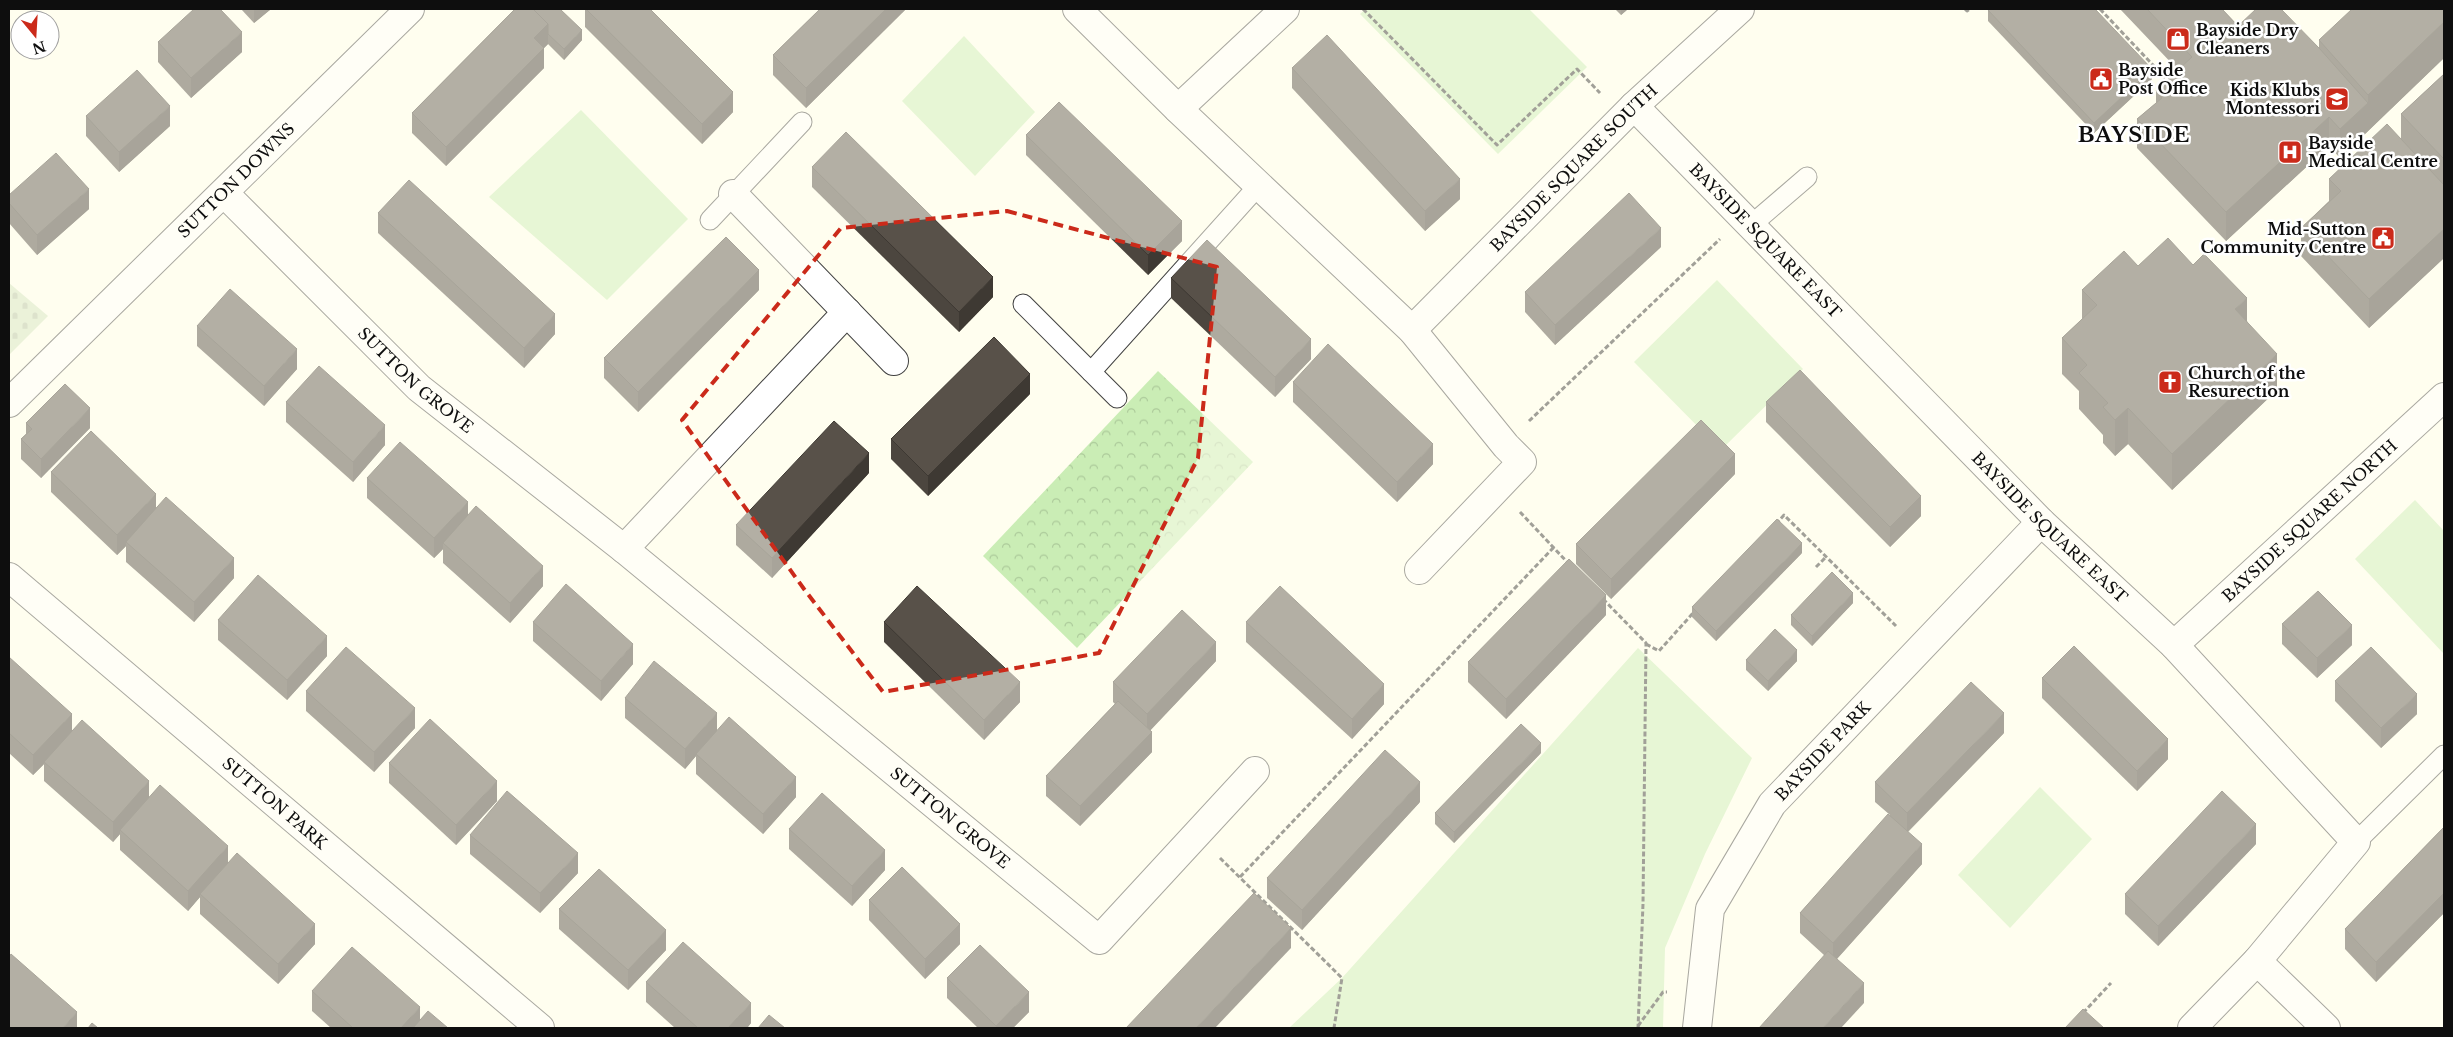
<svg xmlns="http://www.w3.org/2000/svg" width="2453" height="1037" font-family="'Libre Baskerville',serif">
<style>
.grass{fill:#caedb5}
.cemetery{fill:url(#cemetery-stones)}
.park{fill:url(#park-crowns)}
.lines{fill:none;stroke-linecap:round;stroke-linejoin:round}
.service-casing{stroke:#414141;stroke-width:21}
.minor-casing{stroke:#414141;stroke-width:30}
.path{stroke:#303030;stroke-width:3;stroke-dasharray:5 2.5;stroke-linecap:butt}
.service{stroke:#fff;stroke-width:19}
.minor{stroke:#fff;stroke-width:28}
.wall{fill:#4c463f}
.shaded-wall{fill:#3e3933}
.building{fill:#585149;stroke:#3e3933}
.marked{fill:none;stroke:#cb2a1a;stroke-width:4;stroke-dasharray:10 6;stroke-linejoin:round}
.labels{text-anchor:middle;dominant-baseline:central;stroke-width:5;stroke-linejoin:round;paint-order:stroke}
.poi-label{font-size:16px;font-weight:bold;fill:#0e0e0e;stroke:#fff;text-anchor:start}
.street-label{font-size:16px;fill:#0e0e0e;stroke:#fff}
.district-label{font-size:21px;font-weight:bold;letter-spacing:1px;fill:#0e0e0e;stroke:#fff}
</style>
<defs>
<pattern id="cemetery-stones" width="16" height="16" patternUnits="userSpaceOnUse" patternTransform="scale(1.25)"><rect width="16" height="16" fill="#d2e4be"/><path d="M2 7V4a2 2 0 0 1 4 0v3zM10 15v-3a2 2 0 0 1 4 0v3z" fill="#b3c2a2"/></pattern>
<pattern id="park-crowns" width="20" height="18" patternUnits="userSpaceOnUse" patternTransform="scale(1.25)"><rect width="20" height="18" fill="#caedb5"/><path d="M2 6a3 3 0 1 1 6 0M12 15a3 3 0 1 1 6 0" fill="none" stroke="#acca9a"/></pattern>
</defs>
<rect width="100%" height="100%" fill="#fffeef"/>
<!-- grass -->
<g class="grass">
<path d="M1366 9H1529L1587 67 1498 154 1360 14Z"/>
<path d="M964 36 1035 112 975 176 902 101Z"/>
<path d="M581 110 688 219 607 300 489 197Z"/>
<path d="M1717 280 1803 369 1721 450 1634 362Z"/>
<path d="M2415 500 2444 531V654L2355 559Z"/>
<path d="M1638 648 1752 758 1705 854 1665 948 1663 1028H1289L1342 978Z"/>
<path d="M2040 787 2092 839 2010 928 1958 875Z"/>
</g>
<!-- cemetery -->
<path class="cemetery" d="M9 283 48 316 9 355Z"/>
<!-- park -->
<path class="park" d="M1158 371 1253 462 1077 648 983 556Z"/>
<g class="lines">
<!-- service casing -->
<g class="service-casing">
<g id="service">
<path d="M710 220 802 122"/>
<path d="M1750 226 1807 177"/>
<path d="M1023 304 1117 398"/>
<path d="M1091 372 1259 185"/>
<path d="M2356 842 2444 755"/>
</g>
</g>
<!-- minor casing -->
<g class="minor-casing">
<g id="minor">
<path d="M1077 9 1178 109 1412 330 1506 446 1522 462 1419 570"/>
<path id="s1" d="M1634 106 2041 522 2174 645 2356 842 2257 961 2192 1028"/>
<path d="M1178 109 1285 9"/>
<path id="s2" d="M224 193 419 388 624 549 1099 940 1255 771"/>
<path d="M733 194 894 361"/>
<path id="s3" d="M1412 330 1634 106 1740 9"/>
<path id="s4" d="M9 403 410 9"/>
<path d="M624 549 847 312"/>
<path id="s5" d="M9 577 540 1028"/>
<path id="s6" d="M2174 645 2444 397"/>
<path d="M2257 961 2326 1028"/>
<path id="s7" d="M1697 1028 1710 909 1772 804 2041 522"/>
</g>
</g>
<!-- path -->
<g class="path">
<path d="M1363 9 1497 145 1577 69 1600 93"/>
<path d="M1965 9 1967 11 1970 9"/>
<path d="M2100 9 2169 82"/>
<path d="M1529 421 1720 239"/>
<path d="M1520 512 1569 564"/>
<path d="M1776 524 1784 515 1896 626"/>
<path d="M1816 567 1826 557"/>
<path d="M1603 599 1646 643 1643 904 1638 1028"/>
<path d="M1646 644 1659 651 1694 612"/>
<path d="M1220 858 1342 978 1334 1028"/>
<path d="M1240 877 1554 547"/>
<path d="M2083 1013 2111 983"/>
<path d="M1638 1026 1663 992H1667"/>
</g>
<!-- service -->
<use href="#service" class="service"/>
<!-- minor -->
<use href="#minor" class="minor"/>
</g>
<!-- wall -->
<g class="wall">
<path d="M241 9H271L254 23Z"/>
<path d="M515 9 582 40 564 60 548 44 544 48V68L446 166 412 133V113Z"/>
<path d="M585 9H650L733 112 702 144 585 27Z"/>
<path d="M820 9H906L806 108 773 75V55Z"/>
<path d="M1615 9H1628L1621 15Z"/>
<path d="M2120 9H2222L2238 26 2319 48V40L2444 9V58L2340 158 2329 146 2226 241 2137 148V119L2156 103V90L2178 70Z"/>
<path d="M1988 10 2152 79 2094 133 1988 21Z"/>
<path d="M158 42 242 52 191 98 158 62Z"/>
<path d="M1292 68 1460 199 1425 231 1292 88Z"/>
<path d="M2444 74V258L2369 328 2301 256V228L2329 201V179L2401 140V114Z"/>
<path d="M86 116 170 126 119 172 86 136Z"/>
<path d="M1026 135 1182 241 1148 275 1026 155Z"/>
<path d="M812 167 993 297 959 332 812 187Z"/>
<path d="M9 195 89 209 37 255 9 223Z"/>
<path d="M378 213 555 334 524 368 378 233Z"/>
<path d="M1661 247 1555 345 1525 312V292Z"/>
<path d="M2138 266 2247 321 2277 390 2172 490 2128 444 2115 456 2103 443V435L2079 409V391L2062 374V338L2082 319V290Z"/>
<path d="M1171 278 1311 359 1275 397 1171 298Z"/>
<path d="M759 290 638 412 604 378V358Z"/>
<path d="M197 326 297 369 264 406 197 346Z"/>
<path d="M1293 382 1433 464 1397 502 1293 402Z"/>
<path d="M1030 394 928 496 891 459V439Z"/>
<path d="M286 402 385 445 353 482 286 422Z"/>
<path d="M1766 402 1921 516 1890 547 1766 422Z"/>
<path d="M26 423 90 428 41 478 21 459V439L26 434Z"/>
<path d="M51 472 156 507 234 578 194 622 126 562V546L117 555 51 492Z"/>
<path d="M869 473 772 578 736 545V525Z"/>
<path d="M1735 474 1611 599 1576 564V544Z"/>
<path d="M367 478 468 516 543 586 510 623 443 563V549L434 558 367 498Z"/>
<path d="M1802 553 1716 641 1692 617V607Z"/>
<path d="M1853 603 1812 646 1791 625V615Z"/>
<path d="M1606 615 1506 719 1468 682V662Z"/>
<path d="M218 620 327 656 287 700 218 640Z"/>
<path d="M533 622 633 664 601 701 533 641Z"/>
<path d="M884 622 1020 702 984 740 884 642Z"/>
<path d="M1246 622 1384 704 1352 739 1246 642Z"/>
<path d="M2282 624 2352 645 2317 678 2282 644Z"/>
<path d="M9 657 72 731 228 863 315 944 278 984 200 914V897L188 911 120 850V834L113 842 44 781V764L33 775 9 753Z"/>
<path d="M1746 660 1797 661 1768 691 1746 670Z"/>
<path d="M1216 661 1150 730 1152 752 1080 826 1046 796V776L1115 704 1113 702V682Z"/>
<path d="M2042 678 2168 759 2137 791 2042 698Z"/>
<path d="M2335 681 2417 714 2381 748 2335 701Z"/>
<path d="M306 691 415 728 374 772 306 711Z"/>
<path d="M625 698 717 731 796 797 763 834 696 774V756L685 769 625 718Z"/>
<path d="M2004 733 1908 832 1922 864 1837 959 1864 1003 1824 955 1800 933V913L1890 815 1875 802V782Z"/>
<path d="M1541 753 1454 843 1435 824V813Z"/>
<path d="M389 763 497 801 456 845 389 783Z"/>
<path d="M1420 802 1302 930 1267 898V878Z"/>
<path d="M2444 827V913L2376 982 2345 949V929Z"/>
<path d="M789 829 885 870 852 906 789 849Z"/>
<path d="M470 835 578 873 540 913 470 854Z"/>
<path d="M2256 844 2158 946 2125 914V894Z"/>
<path d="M869 900 960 944 925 979 869 920Z"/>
<path d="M559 909 666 950 628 990 559 929Z"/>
<path d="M947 978 1029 1012 1013 1028H978L947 998Z"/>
<path d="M646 982 751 1023 747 1028H675L646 1002Z"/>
<path d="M312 991 420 1020 448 1028H331L312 1011Z"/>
</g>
<!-- shaded-wall -->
<g class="shaded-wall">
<path d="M254 9H271L254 23Z"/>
<path d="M886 9H906L806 108V88Z"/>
<path d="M1621 9H1628L1621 15Z"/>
<path d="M2444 22V58L2340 158V129L2368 103V95Z"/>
<path d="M548 24V44L538 54 544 48V68L446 166V147L534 38Z"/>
<path d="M582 30V40L564 60V49Z"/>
<path d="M242 32V52L191 98V78Z"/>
<path d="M2152 69V79L2094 133V123Z"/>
<path d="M733 92V112L702 144V124Z"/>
<path d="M170 106V126L119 172V152Z"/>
<path d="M2329 117V146L2226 241V212Z"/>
<path d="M1460 179V199L1425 231V211Z"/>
<path d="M89 189V209L37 255V235Z"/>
<path d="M1182 221V241L1148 275V255Z"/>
<path d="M1661 228V247L1555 345V325Z"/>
<path d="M2444 229V258L2369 328V299Z"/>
<path d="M759 270V290L638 412V392Z"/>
<path d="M993 277V297L959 332V312Z"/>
<path d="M2247 298V334L2235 309Z"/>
<path d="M555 314V334L524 368V348Z"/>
<path d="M1311 339V359L1275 397V377Z"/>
<path d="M297 349V369L264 406V386Z"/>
<path d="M2277 354V390L2172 490V454Z"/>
<path d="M1030 374V394L928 496V476Z"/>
<path d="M90 408V428L41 478V459Z"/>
<path d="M2128 408V444L2115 456V420Z"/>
<path d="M385 425V445L353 482V462Z"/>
<path d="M1433 444V464L1397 502V482Z"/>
<path d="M869 453V473L772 578V558Z"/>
<path d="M1735 454V474L1611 599V579Z"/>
<path d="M156 494V514L126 542V546L117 555V535Z"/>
<path d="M1921 496V516L1890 547V527Z"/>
<path d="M468 502V522L443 543V549L434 558V538Z"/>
<path d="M1802 543V553L1716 641V631Z"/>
<path d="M234 558V578L194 622V602Z"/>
<path d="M543 566V586L510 623V603Z"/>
<path d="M1853 593V603L1812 646V636Z"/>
<path d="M1606 595V615L1506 719V699Z"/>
<path d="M2352 625V645L2317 678V658Z"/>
<path d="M327 636V656L287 700V680Z"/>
<path d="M1216 642V661L1147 734V714Z"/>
<path d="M633 644V664L601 701V681Z"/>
<path d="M1797 650V661L1768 691V681Z"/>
<path d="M1020 682V702L984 740V720Z"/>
<path d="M1384 684V704L1352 739V719Z"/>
<path d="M2417 694V714L2381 748V728Z"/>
<path d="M415 708V728L374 772V752Z"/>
<path d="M717 713V733L696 754V756L685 769V749Z"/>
<path d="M2004 713V733L1907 832V813Z"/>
<path d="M72 714V734L44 762V764L33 775V755Z"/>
<path d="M1152 732V752L1080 826V806Z"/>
<path d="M2168 739V759L2137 791V771Z"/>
<path d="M1541 743V753L1454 843V832Z"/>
<path d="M796 777V797L763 834V814Z"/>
<path d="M149 781V801L120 830V834L113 842V822Z"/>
<path d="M497 781V801L456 845V825Z"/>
<path d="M1420 782V802L1302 930V910Z"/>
<path d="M2256 824V844L2158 946V926Z"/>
<path d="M1922 844V864L1833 963V943Z"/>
<path d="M228 846V866L200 894V897L188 911V891Z"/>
<path d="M885 850V870L852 906V886Z"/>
<path d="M578 853V873L540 913V893Z"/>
<path d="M2444 893V913L2376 982V962Z"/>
<path d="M315 924V944L278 984V964Z"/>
<path d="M960 924V944L925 979V959Z"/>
<path d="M1291 928V948L1215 1028H1196Z"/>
<path d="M666 930V950L628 990V970Z"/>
<path d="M1864 983V1003L1841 1028H1823Z"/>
<path d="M1029 992V1012L1013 1028H996V1026Z"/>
<path d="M751 1003V1023L747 1028H728Z"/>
<path d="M420 1007V1027L418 1028H401Z"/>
<path d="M77 1012V1028H63Z"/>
</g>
<!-- building -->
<g class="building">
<path d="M194 9H220L242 32 191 78 158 42Z"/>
<path d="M515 9H533L548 24 534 38 544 48 446 147 412 113Z"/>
<path d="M533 9H560L582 30 564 49 548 34V24Z"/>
<path d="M586 9H650L733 92 702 124Z"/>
<path d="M820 9H886L806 88 773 55Z"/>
<path d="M1990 9H2095L2152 69 2094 123 1988 10Z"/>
<path d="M2147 9H2222L2238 26 2256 9H2281L2319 48 2368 103 2340 129 2329 117 2226 212 2137 119 2162 98 2156 90 2192 57Z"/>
<path d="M2352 9H2444V22L2368 95 2319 40Z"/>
<path d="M1327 35 1460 179 1425 211 1292 68Z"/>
<path d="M137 70 170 106 119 152 86 116Z"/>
<path d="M2444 74V159L2401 114Z"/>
<path d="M1059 102 1182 221 1148 255 1026 135Z"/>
<path d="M2387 124 2444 185V229L2369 299 2301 228 2341 191 2329 179Z"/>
<path d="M846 132 993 277 959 312 812 167Z"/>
<path d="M56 153 89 189 37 235 9 203V195Z"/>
<path d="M409 180 555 314 524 348 378 213Z"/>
<path d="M1629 193 1661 228 1555 325 1525 292Z"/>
<path d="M726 237 759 270 638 392 604 358Z"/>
<path d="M2168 238 2193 265 2204 254 2247 298 2235 309 2277 354 2172 454 2128 408 2115 420 2103 407 2108 403 2079 373 2087 365 2062 338 2097 305 2082 290 2124 251 2138 266Z"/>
<path d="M1207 240 1311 339 1275 377 1171 278Z"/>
<path d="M230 289 297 349 264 386 197 326Z"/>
<path d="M994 337 1030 374 928 476 891 439Z"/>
<path d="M1328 344 1433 444 1397 482 1293 382Z"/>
<path d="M319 366 385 425 353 462 286 402Z"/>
<path d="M1800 370 1921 496 1890 527 1766 402Z"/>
<path d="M65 384 90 408 41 459 21 439 32 429 26 423Z"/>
<path d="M1701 420 1735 454 1611 579 1576 544Z"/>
<path d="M834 421 869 453 772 558 736 525Z"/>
<path d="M91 431 156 494 117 535 51 472Z"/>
<path d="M400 442 468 502 434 538 367 478Z"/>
<path d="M166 497 234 558 194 602 126 542Z"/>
<path d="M476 506 543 566 510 603 443 543Z"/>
<path d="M1777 519 1802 543 1716 631 1692 607Z"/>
<path d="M1569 559 1606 595 1506 699 1468 662Z"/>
<path d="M1832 572 1853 593 1812 636 1791 615Z"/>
<path d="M258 575 327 636 287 680 218 620Z"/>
<path d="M566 584 633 644 601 681 533 622Z"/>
<path d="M917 586 1020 682 984 720 884 622Z"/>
<path d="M1280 586 1384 684 1352 719 1246 622Z"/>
<path d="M2318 591 2352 625 2317 658 2282 624Z"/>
<path d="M1182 610 1216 642 1147 714 1113 682Z"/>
<path d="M1775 629 1797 650 1768 681 1746 660Z"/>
<path d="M2074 646 2168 739 2137 771 2042 678Z"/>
<path d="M346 647 415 708 374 752 306 691Z"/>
<path d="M2371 647 2417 694 2381 728 2335 681Z"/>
<path d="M9 657 72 714 33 755 9 733Z"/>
<path d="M654 661 717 713 685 749 625 698Z"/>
<path d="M1971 682 2004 713 1907 813 1875 782Z"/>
<path d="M1118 701 1152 732 1080 806 1046 776Z"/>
<path d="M729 717 796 777 763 814 696 754Z"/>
<path d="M430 719 497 781 456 825 389 763Z"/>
<path d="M82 720 149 781 113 822 44 762Z"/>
<path d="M1521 724 1541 743 1454 832 1435 813Z"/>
<path d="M1385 750 1420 782 1302 910 1267 878Z"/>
<path d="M160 785 228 846 188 891 120 830Z"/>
<path d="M507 791 578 853 540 893 470 835Z"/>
<path d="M2222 791 2256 824 2158 926 2125 894Z"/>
<path d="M822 793 885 850 852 886 789 829Z"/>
<path d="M1888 814 1922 844 1833 943 1800 913Z"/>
<path d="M2444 827V893L2376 962 2345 929Z"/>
<path d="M237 853 315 924 278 964 200 894Z"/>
<path d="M902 867 960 924 925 959 869 900Z"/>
<path d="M599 869 666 930 628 970 559 909Z"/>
<path d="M1254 893 1291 928 1196 1028H1126Z"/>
<path d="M683 942 751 1003 728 1028H698L646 982Z"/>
<path d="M980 945 1029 992 996 1026 947 978Z"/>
<path d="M352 947 420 1007 401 1028H353L312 991Z"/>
<path d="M1828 951 1864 983 1823 1028H1759Z"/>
<path d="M11 954 77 1012 63 1028H12L9 1026V957Z"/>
<path d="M2083 1009 2104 1028H2065Z"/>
<path d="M428 1011 448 1028H413Z"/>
<path d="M769 1015 785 1028H758Z"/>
<path d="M92 1023 98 1028H88Z"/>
</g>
<!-- marked area -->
<path d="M0 0H2453V1037H0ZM1007 211 1217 267 1198 458 1099 653 883 692 804 589 682 420 841 228Z" fill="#fffeef" fill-opacity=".55" fill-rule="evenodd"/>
<path class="marked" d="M1007 211 1217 267 1198 458 1099 653 883 692 804 589 682 420 841 228Z"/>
<!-- icons -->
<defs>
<g id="shop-square" transform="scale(1.25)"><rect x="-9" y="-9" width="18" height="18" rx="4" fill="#cb2a1a" stroke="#fff"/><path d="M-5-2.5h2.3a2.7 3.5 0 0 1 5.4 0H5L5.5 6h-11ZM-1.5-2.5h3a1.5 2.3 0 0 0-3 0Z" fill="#fff"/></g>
<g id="civic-square" transform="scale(1.25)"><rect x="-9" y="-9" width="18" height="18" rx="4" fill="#cb2a1a" stroke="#fff"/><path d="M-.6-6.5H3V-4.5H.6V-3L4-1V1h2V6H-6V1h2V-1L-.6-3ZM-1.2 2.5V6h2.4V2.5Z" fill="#fff"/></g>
<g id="school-square" transform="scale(1.25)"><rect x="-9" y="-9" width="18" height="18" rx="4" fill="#cb2a1a" stroke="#fff"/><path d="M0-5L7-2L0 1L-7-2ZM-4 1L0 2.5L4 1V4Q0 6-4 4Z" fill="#fff"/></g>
<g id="hospital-square" transform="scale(1.25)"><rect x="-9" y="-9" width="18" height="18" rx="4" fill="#cb2a1a" stroke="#fff"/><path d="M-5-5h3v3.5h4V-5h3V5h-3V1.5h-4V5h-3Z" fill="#fff"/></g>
<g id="church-square" transform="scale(1.25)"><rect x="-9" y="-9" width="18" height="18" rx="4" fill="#cb2a1a" stroke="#fff"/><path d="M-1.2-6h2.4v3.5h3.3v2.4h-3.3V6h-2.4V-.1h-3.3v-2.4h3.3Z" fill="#fff"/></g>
</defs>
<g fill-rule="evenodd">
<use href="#shop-square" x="2178" y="39"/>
<use href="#civic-square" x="2101" y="79"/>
<use href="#school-square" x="2337" y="99"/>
<use href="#hospital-square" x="2290" y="152"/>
<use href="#civic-square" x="2383" y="238"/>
<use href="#church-square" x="2170" y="382"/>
</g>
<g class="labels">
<!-- poi labels -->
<g class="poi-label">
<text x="2196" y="30">Bayside Dry<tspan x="2196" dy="18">Cleaners</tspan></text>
<text x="2118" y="70">Bayside<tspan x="2118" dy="18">Post Office</tspan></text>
<text x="2320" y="90" text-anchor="end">Kids Klubs<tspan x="2320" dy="18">Montessori</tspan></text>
<text x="2308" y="143">Bayside<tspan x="2308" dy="18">Medical Centre</tspan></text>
<text x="2366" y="229" text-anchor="end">Mid-Sutton<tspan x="2366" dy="18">Community Centre</tspan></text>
<text x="2188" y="373">Church of the<tspan x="2188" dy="18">Resurection</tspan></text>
</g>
<!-- street labels -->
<g class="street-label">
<text stroke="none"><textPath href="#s3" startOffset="229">BAYSIDE SQUARE SOUTH</textPath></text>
<text stroke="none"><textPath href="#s4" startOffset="318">SUTTON DOWNS</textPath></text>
<text stroke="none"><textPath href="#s1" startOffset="188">BAYSIDE SQUARE EAST</textPath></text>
<text stroke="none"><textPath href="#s2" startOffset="268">SUTTON GROVE</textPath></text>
<text stroke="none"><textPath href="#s6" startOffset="184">BAYSIDE SQUARE NORTH</textPath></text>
<text stroke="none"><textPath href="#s1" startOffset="592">BAYSIDE SQUARE EAST</textPath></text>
<text stroke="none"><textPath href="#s7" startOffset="315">BAYSIDE PARK</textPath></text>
<text stroke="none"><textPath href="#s5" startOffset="349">SUTTON PARK</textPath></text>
<text stroke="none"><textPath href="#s2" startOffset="959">SUTTON GROVE</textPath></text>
</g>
<!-- district labels -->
<g class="district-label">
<text x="2134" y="135">BAYSIDE</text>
</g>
</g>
<!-- border -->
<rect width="2453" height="1037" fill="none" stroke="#0e0e0e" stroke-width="20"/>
<!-- north arrow -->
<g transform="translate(35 35) rotate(162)"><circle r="24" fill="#ffffff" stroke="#9f9f9f"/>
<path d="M0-4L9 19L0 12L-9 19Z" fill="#cb2a1a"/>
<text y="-8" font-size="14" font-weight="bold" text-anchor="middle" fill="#0e0e0e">N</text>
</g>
</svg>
